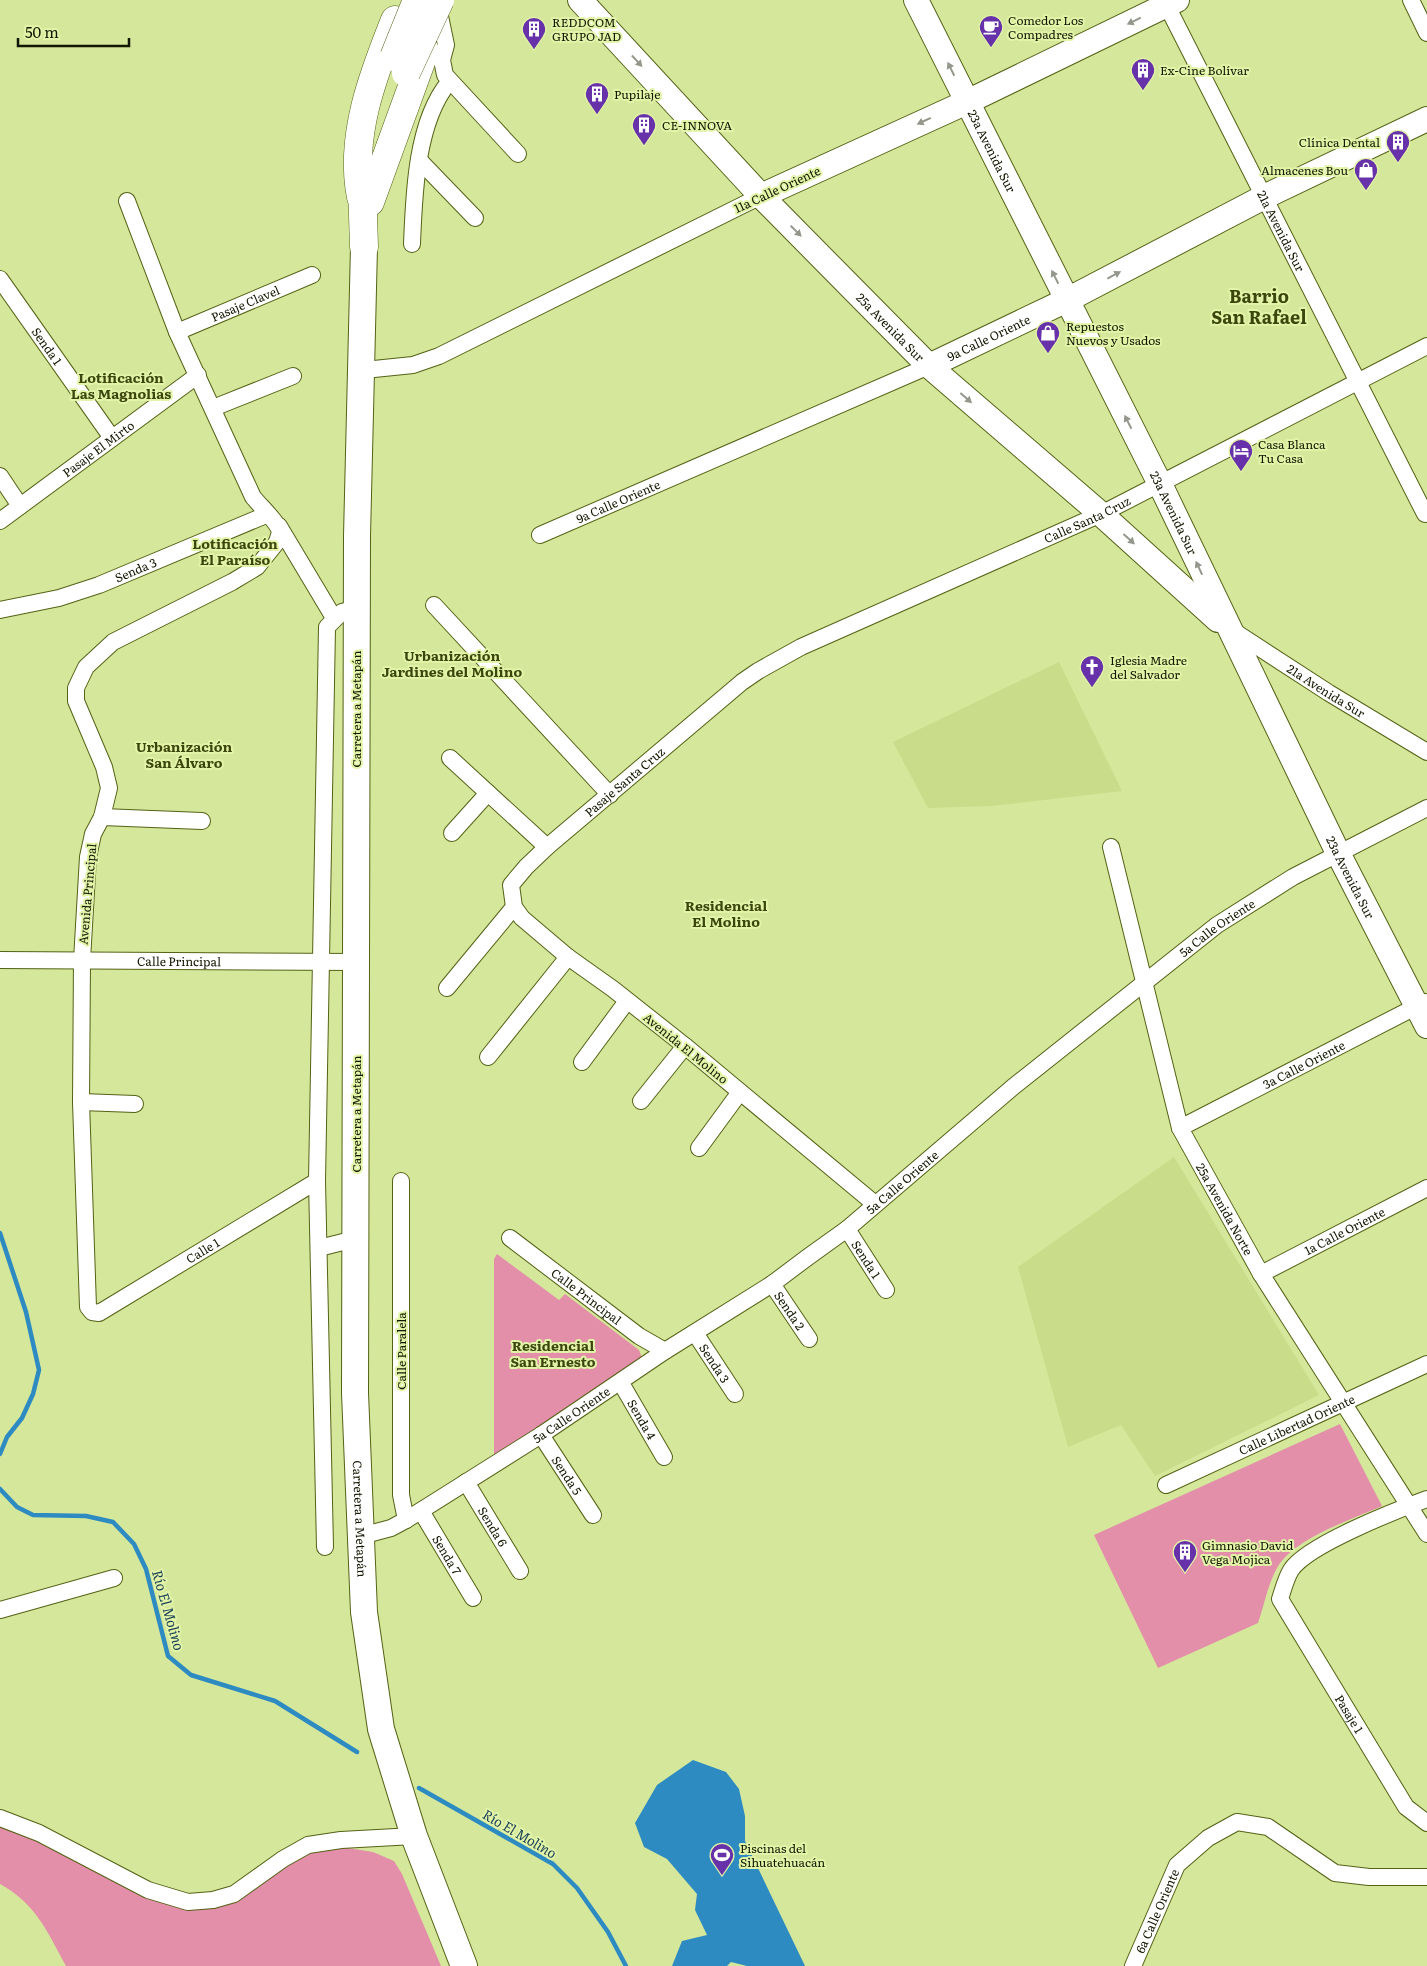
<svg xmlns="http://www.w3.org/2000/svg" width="1427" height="1966" font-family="Literata,serif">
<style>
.built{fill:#c9dc89}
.green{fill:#e38faa}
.water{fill:#2d8bc2}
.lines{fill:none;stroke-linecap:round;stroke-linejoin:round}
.stream{stroke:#2d8bc2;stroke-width:4.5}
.street-casing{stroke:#546215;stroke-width:18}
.secondary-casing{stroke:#546215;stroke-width:26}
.primary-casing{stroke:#546215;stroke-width:28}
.highway-casing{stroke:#546215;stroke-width:29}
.street{stroke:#fff;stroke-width:16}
.secondary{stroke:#fff;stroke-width:24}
.primary{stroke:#fff;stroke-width:26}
.highway{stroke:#fff;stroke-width:28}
.highway-bridge-casing{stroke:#546215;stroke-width:29;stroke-linecap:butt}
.highway-bridge{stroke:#fff;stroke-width:28}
.oneway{fill:#94978c}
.labels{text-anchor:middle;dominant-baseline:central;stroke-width:4;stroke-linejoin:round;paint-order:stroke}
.poi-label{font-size:12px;fill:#121700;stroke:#e2f4a8;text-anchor:start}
.street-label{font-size:12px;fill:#121700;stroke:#e2f4a8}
.neighbourhood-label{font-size:14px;font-weight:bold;fill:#3b460c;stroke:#e2f4a8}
.water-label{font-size:14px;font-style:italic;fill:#183e56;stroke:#e2f4a8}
.district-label{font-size:18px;font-weight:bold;fill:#3b460c;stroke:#e2f4a8}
</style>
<rect width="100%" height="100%" fill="#d4e79b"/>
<!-- built -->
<g class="built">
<path d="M1059 662 1122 791 991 806 928 808 893 742Z"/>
<path d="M1174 1157 1319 1395 1155 1476 1121 1425 1068 1447 1018 1267Z"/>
</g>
<!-- green -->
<g class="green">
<path d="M497 1254 559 1300 565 1294 639 1350 642 1358 637 1364 494 1455V1259Z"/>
<path d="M1340 1424 1382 1506C1351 1520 1294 1538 1277 1568 1268 1584 1264 1606 1258 1623L1158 1668 1094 1535Z"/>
<path d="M0 1827 32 1838 131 1888 230 1900 253 1891 294 1859 309 1850 336 1846 373 1852 394 1861 402 1874 441 1966H66C47 1931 36 1904 0 1884Z"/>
</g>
<!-- water -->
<path class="water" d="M693 1760 726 1772 739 1789 745 1816V1841L805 1966H747L731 1962 727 1966H672L682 1941 707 1935 695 1910 697 1894 667 1859 644 1847 635 1823 657 1785Z"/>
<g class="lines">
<!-- stream -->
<g class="stream">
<path d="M0 1233 26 1312 39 1370 33 1394 22 1418 7 1437 0 1454"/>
<path d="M0 1489 17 1507 33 1515 86 1516 113 1522 134 1544 146 1569 168 1656 191 1675 275 1701 357 1752"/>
<path d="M419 1788 553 1864 577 1888 608 1932 626 1966"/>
</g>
<!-- street casing -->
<g class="street-casing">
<g id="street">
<path id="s1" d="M1164 0 1425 514 1427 513"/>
<path d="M1411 0 1427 33"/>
<path d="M440 16 446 45 442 60 445 75 518 154"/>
<path d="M420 161 475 218"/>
<path id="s2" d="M127 201 177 332 253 497C261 507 278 522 280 532L277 542 257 567 232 582 113 642 86 667 76 688V701L104 767 109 788 102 817 93 834 88 857 82 960 81 1102 88 1307 92 1312 99 1313 317 1181"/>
<path d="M412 244C414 194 416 122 449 82"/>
<path id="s3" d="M0 279 112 438"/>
<path id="s4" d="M177 332 312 275"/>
<path d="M374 369 413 365 439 356 761 196"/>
<path d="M213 408 293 376"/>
<path d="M0 476 20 506"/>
<path id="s5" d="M0 521 198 375"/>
<path d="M279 526 334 618"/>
<path id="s6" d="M540 535 929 366"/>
<path d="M434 605 610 795"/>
<path id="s7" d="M0 610 59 598 99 585 266 515"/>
<path id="s8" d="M1232 630 1329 693 1427 752"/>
<path d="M450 758 547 847"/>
<path d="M102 817 202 821"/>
<path d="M452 833 488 793"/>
<path id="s9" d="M1111 847 1180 1128 1261 1274 1427 1534"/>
<path id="s10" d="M0 960 356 962"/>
<path d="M447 988 514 907"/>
<path d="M488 1057 568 957"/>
<path d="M582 1062 627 1001"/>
<path d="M641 1101 685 1046"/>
<path d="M81 1102 135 1104"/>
<path id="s11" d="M1180 1128 1425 1002"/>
<path d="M699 1148 740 1092"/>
<path d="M401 1181V1495L406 1520"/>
<path id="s12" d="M875 1204 685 1046 613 989 568 957 522 918 514 907 511 885 526 867 547 847 742 682 758 671 801 647 1101 514 1427 346"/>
<path id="s13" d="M847 1229 886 1290"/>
<path id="s14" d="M510 1238 639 1336 665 1351"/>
<path d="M319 1248 355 1239"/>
<path id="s15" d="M1261 1274 1427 1188"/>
<path id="s16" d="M772 1284 809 1339"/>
<path id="s17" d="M695 1333 735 1394"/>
<path id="s18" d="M621 1383 664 1457"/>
<path id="s19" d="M541 1435 593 1515"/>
<path id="s20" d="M466 1482 520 1571"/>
<path id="s21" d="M1166 1485 1427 1364"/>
<path id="s22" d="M1427 1499C1397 1510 1307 1545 1291 1570 1286 1578 1283 1590 1280 1599L1406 1807 1427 1823"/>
<path id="s23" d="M421 1511 473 1598"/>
<path id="s24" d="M361 1536 391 1528 406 1520 541 1435 665 1351 772 1284 808 1257 847 1229 1013 1087 1217 925 1293 877 1427 808"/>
<path d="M325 1547 317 1181 327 627 342 612 357 608"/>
<path d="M0 1610 114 1578"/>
<path d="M0 1818 39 1833 148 1890 188 1902 213 1900 234 1894 283 1859 308 1845 341 1840 414 1836"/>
<path id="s25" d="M1133 1966 1177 1865 1208 1838 1237 1822 1268 1827 1335 1873 1369 1877H1427"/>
</g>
</g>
<!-- secondary casing -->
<g class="secondary-casing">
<g id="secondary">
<path id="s26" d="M580 0 761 196 929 366 1101 514 1218 620"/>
<path id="s27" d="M916 0 1160 484 1338 853 1427 1026"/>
<path d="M761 196 967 102 1177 0"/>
<path id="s28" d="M929 366 1067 300 1264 197 1427 119"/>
</g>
</g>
<!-- primary casing -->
<g class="primary-casing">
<g id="primary">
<path id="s29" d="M364 247 357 536 355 1393 364 1612 381 1729 414 1836 464 1966"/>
</g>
</g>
<!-- highway casing -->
<g class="highway-casing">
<g id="highway">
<path d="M362 183 364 247"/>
<path d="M361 197C349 137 373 75 395 20"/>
<path d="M370 202 425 51"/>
</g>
</g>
<!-- street -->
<use href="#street" class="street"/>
<!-- secondary -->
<use href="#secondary" class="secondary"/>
<!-- primary -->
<use href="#primary" class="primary"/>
<!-- highway -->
<use href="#highway" class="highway"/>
<!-- highway-bridge casing -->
<g class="highway-bridge-casing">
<g id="highway-bridge">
<path d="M394 57 417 0"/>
<path d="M406 73 440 0"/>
</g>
</g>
<!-- highway-bridge -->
<use href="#highway-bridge" class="highway-bridge"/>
</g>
<!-- one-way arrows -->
<defs><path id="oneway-solid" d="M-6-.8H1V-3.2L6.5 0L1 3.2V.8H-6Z" transform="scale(1.25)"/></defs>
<g class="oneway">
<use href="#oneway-solid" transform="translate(1134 21) rotate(154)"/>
<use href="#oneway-solid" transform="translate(637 61) rotate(47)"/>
<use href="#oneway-solid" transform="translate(951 69) rotate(-116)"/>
<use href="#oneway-solid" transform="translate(924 121) rotate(155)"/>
<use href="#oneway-solid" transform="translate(796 231) rotate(45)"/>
<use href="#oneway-solid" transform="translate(1114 275) rotate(-28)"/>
<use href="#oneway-solid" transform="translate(1055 277) rotate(-117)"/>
<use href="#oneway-solid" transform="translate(966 398) rotate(41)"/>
<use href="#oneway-solid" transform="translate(1128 422) rotate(-117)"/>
<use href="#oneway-solid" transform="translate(1129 539) rotate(42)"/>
<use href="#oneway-solid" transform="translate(1199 568) rotate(-115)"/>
</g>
<!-- icons -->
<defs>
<g id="cafe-pin" transform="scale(1.25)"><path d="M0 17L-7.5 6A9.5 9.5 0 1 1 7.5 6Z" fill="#6732a9" stroke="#e2f4a8"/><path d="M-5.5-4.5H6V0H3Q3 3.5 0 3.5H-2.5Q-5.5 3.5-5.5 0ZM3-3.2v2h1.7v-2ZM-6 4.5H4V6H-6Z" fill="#fff"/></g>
<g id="building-pin" transform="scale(1.25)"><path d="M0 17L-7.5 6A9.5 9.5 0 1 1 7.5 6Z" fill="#6732a9" stroke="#e2f4a8"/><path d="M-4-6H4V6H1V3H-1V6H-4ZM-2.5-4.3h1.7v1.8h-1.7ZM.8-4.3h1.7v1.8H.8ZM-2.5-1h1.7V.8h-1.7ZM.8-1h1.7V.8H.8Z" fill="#fff"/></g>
<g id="shop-pin" transform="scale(1.25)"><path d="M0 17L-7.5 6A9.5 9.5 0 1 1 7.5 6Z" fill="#6732a9" stroke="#e2f4a8"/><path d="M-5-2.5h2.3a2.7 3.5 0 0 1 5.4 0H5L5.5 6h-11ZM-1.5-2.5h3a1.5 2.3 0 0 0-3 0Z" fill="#fff"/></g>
<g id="hotel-pin" transform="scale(1.25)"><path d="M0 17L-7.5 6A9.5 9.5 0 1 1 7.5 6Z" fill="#6732a9" stroke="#e2f4a8"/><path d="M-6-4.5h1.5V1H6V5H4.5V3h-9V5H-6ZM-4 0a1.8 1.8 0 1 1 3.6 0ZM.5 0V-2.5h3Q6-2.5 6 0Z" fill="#fff"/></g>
<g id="church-pin" transform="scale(1.25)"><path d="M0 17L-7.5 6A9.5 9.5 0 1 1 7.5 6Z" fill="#6732a9" stroke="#e2f4a8"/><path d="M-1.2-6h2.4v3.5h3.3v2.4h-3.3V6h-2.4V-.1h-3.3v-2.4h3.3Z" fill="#fff"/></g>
<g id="stadium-pin" transform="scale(1.25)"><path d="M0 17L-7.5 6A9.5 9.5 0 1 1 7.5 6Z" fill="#6732a9" stroke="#e2f4a8"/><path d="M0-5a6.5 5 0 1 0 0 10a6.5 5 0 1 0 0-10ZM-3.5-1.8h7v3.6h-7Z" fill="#fff"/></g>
</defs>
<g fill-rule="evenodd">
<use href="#cafe-pin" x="991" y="27"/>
<use href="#building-pin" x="534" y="29"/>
<use href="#building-pin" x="1143" y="70"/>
<use href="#building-pin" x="597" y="94"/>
<use href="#building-pin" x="644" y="125"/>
<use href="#building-pin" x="1398" y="142"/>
<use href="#shop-pin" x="1366" y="170"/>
<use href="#shop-pin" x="1048" y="333"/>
<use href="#hotel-pin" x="1241" y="451"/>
<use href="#church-pin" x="1092" y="667"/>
<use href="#building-pin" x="1185" y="1552"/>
<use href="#stadium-pin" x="722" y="1855"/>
</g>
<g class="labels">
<!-- poi labels -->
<g class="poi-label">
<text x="1008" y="20">Comedor Los<tspan x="1008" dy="14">Compadres</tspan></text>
<text x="552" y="22">REDDCOM<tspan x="552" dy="14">GRUPO JAD</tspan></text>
<text x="1160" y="70">Ex-Cine Bolívar</text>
<text x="614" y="94">Pupilaje</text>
<text x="662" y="125">CE-INNOVA</text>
<text x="1380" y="142" text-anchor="end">Clínica Dental</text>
<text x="1348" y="170" text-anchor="end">Almacenes Bou</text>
<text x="1066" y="326">Repuestos<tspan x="1066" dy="14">Nuevos y Usados</tspan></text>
<text x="1258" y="444">Casa Blanca<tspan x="1258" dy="14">Tu Casa</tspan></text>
<text x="1110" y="660">Iglesia Madre<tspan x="1110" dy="14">del Salvador</tspan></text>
<text x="1202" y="1545">Gimnasio David<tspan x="1202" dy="14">Vega Mojica</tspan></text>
<text x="740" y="1848">Piscinas del<tspan x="740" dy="14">Sihuatehuacán</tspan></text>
</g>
<!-- street labels -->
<g class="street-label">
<text stroke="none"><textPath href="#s27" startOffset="169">23a Avenida Sur</textPath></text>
<text transform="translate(777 189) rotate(-25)">11a Calle Oriente</text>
<text stroke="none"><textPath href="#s1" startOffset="259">21a Avenida Sur</textPath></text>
<text stroke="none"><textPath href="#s4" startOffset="74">Pasaje Clavel</textPath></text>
<text stroke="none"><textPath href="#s26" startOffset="451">25a Avenida Sur</textPath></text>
<text stroke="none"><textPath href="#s28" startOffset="66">9a Calle Oriente</textPath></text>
<text stroke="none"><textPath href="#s3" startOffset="82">Senda 1</textPath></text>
<text stroke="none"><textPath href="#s5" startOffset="122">Pasaje El Mirto</textPath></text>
<text stroke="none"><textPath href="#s6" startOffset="85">9a Calle Oriente</textPath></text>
<text stroke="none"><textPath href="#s27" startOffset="574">23a Avenida Sur</textPath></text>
<text stroke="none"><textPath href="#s12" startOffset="1180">Calle Santa Cruz</textPath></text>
<text stroke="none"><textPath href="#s7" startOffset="142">Senda 3</textPath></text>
<text stroke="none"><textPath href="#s8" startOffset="112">21a Avenida Sur</textPath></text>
<text transform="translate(356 709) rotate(-90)">Carretera a Metapán</text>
<text stroke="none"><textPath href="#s12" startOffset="644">Pasaje Santa Cruz</textPath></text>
<text stroke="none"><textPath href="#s27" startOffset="979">23a Avenida Sur</textPath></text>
<text transform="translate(87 894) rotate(-85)">Avenida Principal</text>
<text stroke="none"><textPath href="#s24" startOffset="1054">5a Calle Oriente</textPath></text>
<text stroke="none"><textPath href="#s10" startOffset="179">Calle Principal</textPath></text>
<text transform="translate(686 1048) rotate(39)">Avenida El Molino</text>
<text stroke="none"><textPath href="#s11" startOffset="139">3a Calle Oriente</textPath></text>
<text transform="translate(356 1114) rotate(-90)">Carretera a Metapán</text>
<text stroke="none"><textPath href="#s24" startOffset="649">5a Calle Oriente</textPath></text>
<text stroke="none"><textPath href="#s9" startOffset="382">25a Avenida Norte</textPath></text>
<text stroke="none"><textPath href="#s15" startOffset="94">1a Calle Oriente</textPath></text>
<text stroke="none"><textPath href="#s2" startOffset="1395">Calle 1</textPath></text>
<text stroke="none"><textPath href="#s13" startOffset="36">Senda 1</textPath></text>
<text stroke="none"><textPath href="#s14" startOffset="96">Calle Principal</textPath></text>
<text stroke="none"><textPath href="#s16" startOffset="32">Senda 2</textPath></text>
<text transform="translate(401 1351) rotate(-90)">Calle Paralela</text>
<text stroke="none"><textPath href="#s17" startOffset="36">Senda 3</textPath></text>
<text stroke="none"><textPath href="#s24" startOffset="244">5a Calle Oriente</textPath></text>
<text stroke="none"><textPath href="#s18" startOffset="42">Senda 4</textPath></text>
<text stroke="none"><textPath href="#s21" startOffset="144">Calle Libertad Oriente</textPath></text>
<text stroke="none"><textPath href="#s19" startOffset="48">Senda 5</textPath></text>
<text stroke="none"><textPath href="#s29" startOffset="1272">Carretera a Metapán</textPath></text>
<text stroke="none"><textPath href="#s20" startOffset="52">Senda 6</textPath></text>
<text stroke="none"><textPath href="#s23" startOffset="51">Senda 7</textPath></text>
<text stroke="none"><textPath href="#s22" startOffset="320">Pasaje 1</textPath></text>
<text stroke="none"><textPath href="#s25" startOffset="60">6a Calle Oriente</textPath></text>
</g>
<!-- neighbourhood labels -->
<g class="neighbourhood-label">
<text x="121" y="377">Lotificación<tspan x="121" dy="16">Las Magnolias</tspan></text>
<text x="235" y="543">Lotificación<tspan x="235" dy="16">El Paraíso</tspan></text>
<text x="452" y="655">Urbanización<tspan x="452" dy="16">Jardines del Molino</tspan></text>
<text x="184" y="746">Urbanización<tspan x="184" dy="16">San Álvaro</tspan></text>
<text x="726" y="905">Residencial<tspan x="726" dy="16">El Molino</tspan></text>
<text x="553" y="1345">Residencial<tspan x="553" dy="16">San Ernesto</tspan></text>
</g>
<!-- water labels -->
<g class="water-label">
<text transform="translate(169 1610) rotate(74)">Río El Molino</text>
<text transform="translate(520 1833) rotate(30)">Río El Molino</text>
</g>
<!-- district labels -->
<g class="district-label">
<text x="1259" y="295">Barrio<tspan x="1259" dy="21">San Rafael</tspan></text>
</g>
</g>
<!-- scale -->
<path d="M18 38v8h111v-8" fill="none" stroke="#121700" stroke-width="2.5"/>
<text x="25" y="38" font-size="15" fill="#121700" stroke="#e2f4a8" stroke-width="4" paint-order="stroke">50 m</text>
</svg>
